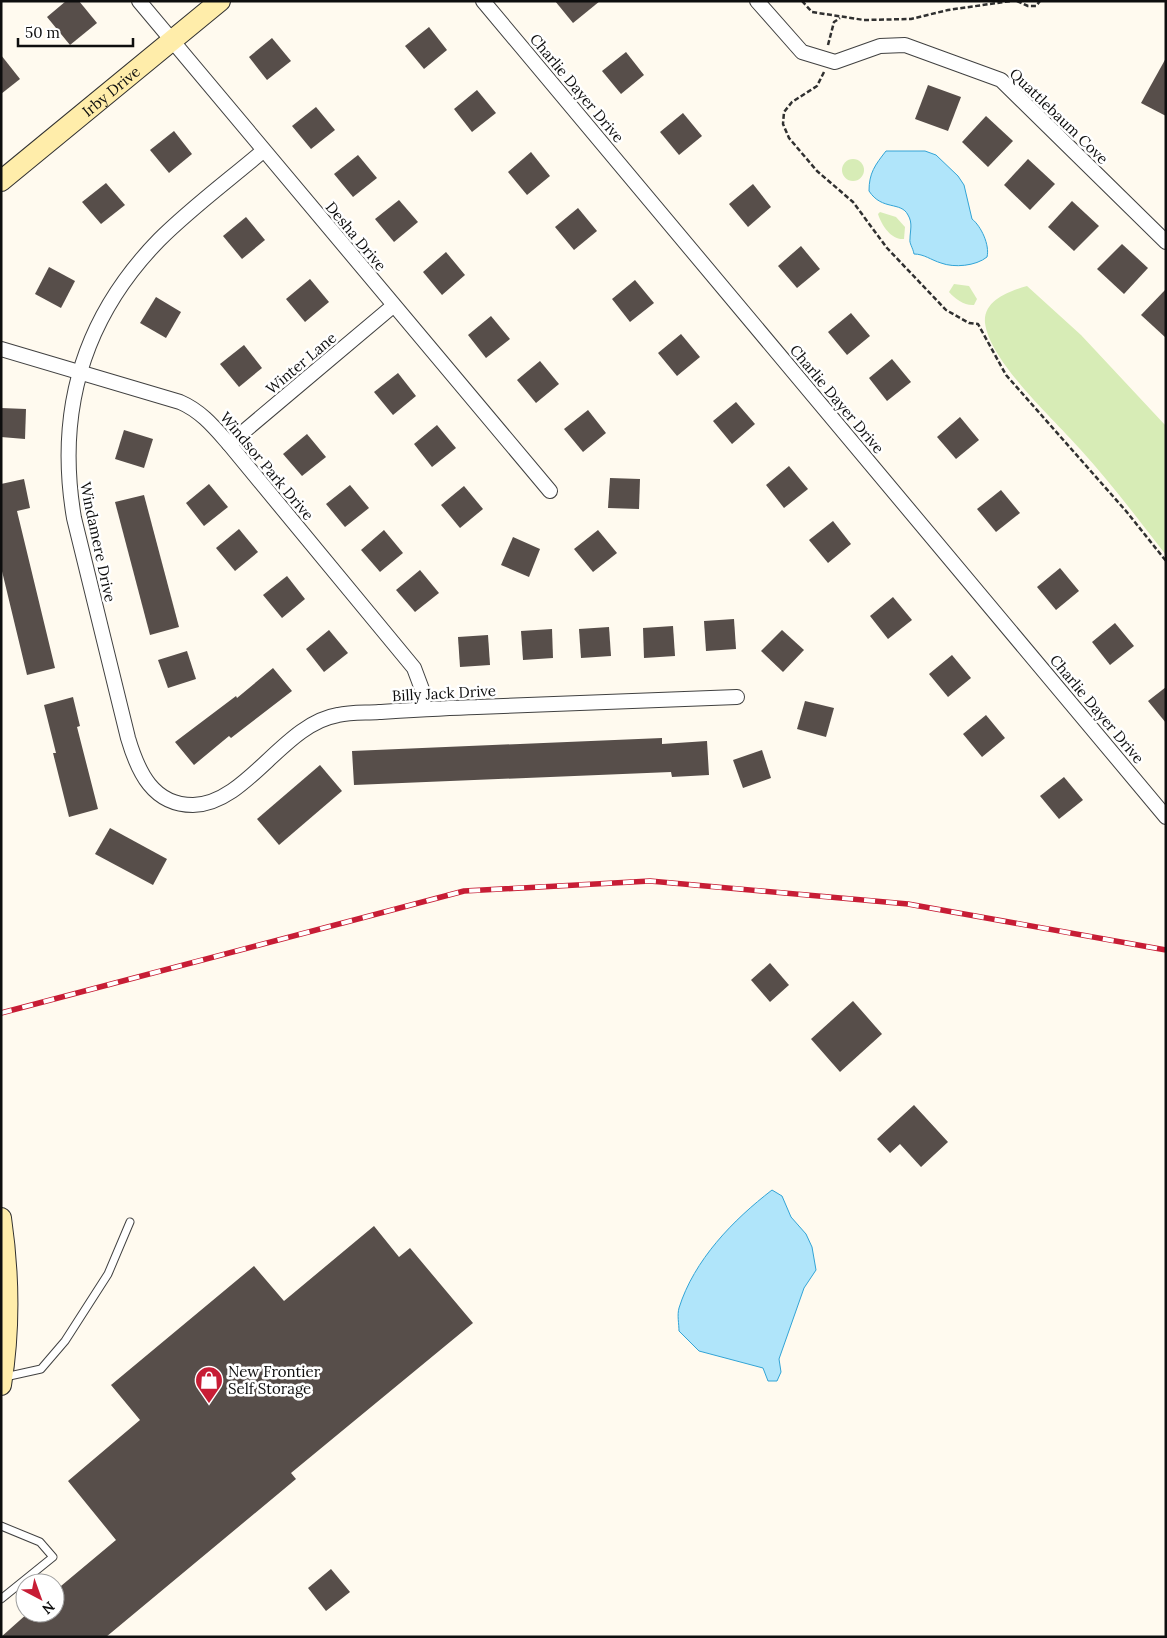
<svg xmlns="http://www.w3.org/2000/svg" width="1167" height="1638" font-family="Lora,serif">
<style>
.green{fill:#d7ecb6}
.water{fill:#b0e5fa;stroke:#32a4d6}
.building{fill:#574e4a}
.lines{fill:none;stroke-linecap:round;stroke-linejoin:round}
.lane-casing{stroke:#414141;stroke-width:9}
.street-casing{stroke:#414141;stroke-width:16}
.secondary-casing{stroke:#303030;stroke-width:22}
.path{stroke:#303030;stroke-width:2.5;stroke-dasharray:5 2.5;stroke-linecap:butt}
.lane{stroke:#fff;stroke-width:7}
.street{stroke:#fff;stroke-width:14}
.secondary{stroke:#ffedaa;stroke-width:20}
.rail-casing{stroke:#c71d35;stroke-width:5.5}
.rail{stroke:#fff;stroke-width:4;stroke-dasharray:11;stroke-linecap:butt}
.labels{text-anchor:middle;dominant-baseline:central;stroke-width:5;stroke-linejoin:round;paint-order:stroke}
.street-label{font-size:15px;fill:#0e0e0e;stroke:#fff}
.poi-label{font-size:15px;fill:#0e0e0e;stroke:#fff;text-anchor:start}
</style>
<rect width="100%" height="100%" fill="#fffaef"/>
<!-- green -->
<g class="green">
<circle cx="853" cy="170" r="11"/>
<path d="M880 212 896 217 905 227 904 239C891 240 882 226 878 214Z"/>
<path d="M954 284 969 286 977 299 974 305C965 306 955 299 949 292Z"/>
<path d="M1027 286 1081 335 1166 426V555C1138 519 1111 483 1080 449 1054 419 990 362 985 323 983 300 1010 291 1027 286Z"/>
</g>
<!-- water -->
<g class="water">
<path d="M886 151H925L936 155 958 176 964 185 972 219C981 226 990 245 987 257 976 266 954 268 941 263 931 260 924 254 914 254 913 248 909 243 910 239 910 231 913 223 908 215 901 201 882 211 869 191 869 173 875 165 886 151Z"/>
<path d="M772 1190 782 1196 791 1217 806 1234 812 1247 816 1270 804 1288 779 1359 781 1372 777 1381H768L763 1368 699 1351 679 1331C679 1324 677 1315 679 1308 694 1260 733 1220 772 1190Z"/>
</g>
<!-- building -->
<g class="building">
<path d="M66 1H79L97 23 70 45 47 17Z"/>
<path d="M555 1H600L573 23Z"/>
<path d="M429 27 447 50 424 69 405 46Z"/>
<path d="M272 38 291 61 267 80 249 57Z"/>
<path d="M626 52 644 75 621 94 602 71Z"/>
<path d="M1 55 20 79 1 94Z"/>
<path d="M1166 58V116L1141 103Z"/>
<path d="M928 85 961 97 948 131 915 119Z"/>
<path d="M477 90 496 113 472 132 454 109Z"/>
<path d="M316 107 335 130 311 149 292 126Z"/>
<path d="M683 113 702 136 679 155 660 132Z"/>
<path d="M986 116 1013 141 988 167 962 142Z"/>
<path d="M174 131 192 154 169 173 150 150Z"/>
<path d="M531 152 550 176 527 195 508 172Z"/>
<path d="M358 155 377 178 353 197 334 174Z"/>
<path d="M1028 159 1055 184 1030 210 1004 185Z"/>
<path d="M106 183 125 205 101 224 82 202Z"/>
<path d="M753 184 771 207 748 227 729 204Z"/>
<path d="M399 200 418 222 394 242 375 219Z"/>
<path d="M1072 201 1099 226 1074 251 1048 227Z"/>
<path d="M578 208 597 231 574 250 555 227Z"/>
<path d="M246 217 265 240 242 259 223 236Z"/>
<path d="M1122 244 1148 268 1124 294 1097 269Z"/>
<path d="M801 246 820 269 797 288 778 266Z"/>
<path d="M446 252 465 275 442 295 423 272Z"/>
<path d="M49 267 75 281 61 308 35 294Z"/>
<path d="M310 279 329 302 305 322 286 299Z"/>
<path d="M635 280 654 303 630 322 612 299Z"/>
<path d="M1166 289V338L1141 315Z"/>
<path d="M156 297 181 312 166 338 140 323Z"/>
<path d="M851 313 870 336 847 355 828 332Z"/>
<path d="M491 316 510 339 486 358 468 335Z"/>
<path d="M681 334 700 357 677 376 658 353Z"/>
<path d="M244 345 262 368 239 387 220 364Z"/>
<path d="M892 359 911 382 887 401 869 378Z"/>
<path d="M540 361 559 384 536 403 517 380Z"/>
<path d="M398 373 416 396 393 415 374 392Z"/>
<path d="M736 402 755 424 732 444 713 421Z"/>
<path d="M1 408 26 409 25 439 1 437Z"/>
<path d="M588 410 606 433 583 452 564 429Z"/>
<path d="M960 417 979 440 956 459 937 437Z"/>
<path d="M437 425 456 448 432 467 414 444Z"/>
<path d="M124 430 153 439 144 468 115 459Z"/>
<path d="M307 434 326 457 302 476 283 454Z"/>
<path d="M789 466 808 489 784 508 766 485Z"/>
<path d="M610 478 640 479 639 509 608 508Z"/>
<path d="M24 479 30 508 17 511 55 668 27 675 1 567V484Z"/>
<path d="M209 484 228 507 204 526 186 503Z"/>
<path d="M350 485 369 508 345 527 326 504Z"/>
<path d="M464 486 483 509 460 528 441 505Z"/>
<path d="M1001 490 1020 513 996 532 977 509Z"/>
<path d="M144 495 179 627 150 635 115 502Z"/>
<path d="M833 521 851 544 828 563 809 540Z"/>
<path d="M239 529 258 552 235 571 216 548Z"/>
<path d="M384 530 403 553 380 572 361 550Z"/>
<path d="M598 530 617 553 593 572 574 549Z"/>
<path d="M513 537 540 549 529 577 501 565Z"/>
<path d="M1060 568 1079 591 1056 610 1037 587Z"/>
<path d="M420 570 439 593 415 612 396 590Z"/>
<path d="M287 576 305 599 282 618 263 595Z"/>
<path d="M893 597 912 620 888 639 870 616Z"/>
<path d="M734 619 736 649 706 651 704 621Z"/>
<path d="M1115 623 1134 646 1110 665 1092 642Z"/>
<path d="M673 626 675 656 644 658 643 628Z"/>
<path d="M609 627 611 656 581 658 579 629Z"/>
<path d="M552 629 553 658 523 660 521 631Z"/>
<path d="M329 630 348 653 324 672 306 649Z"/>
<path d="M782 630 804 650 783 672 761 651Z"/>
<path d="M488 635 490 665 460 667 458 637Z"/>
<path d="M187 651 196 679 168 688 158 660Z"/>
<path d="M952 655 971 678 948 697 929 674Z"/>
<path d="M273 668 292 691 231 738 229 736 194 765 175 742 236 696 237 698Z"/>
<path d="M1166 687V723L1148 701Z"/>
<path d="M73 697 80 726 77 727 98 809 69 817 53 753H56L44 705Z"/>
<path d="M805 701 834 708 826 737 797 729Z"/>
<path d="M986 715 1005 738 982 757 963 734Z"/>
<path d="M662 738V744L707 741 709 775 672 777 671 772 354 785 352 751Z"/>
<path d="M762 750 771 778 743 788 733 760Z"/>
<path d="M320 765 342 791 279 845 257 819Z"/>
<path d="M1064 777 1083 800 1059 819 1040 796Z"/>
<path d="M110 828 167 859 153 885 95 854Z"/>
<path d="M770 963 789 985 770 1002 751 980Z"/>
<path d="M853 1001 882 1034 840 1072 811 1039Z"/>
<path d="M914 1105 948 1142 921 1167 900 1144 890 1153 877 1139Z"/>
<path d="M374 1226 399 1257 410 1248 473 1323 291 1473 296 1479 106 1637H1L28 1613H55V1591L116 1540 68 1481 140 1420 111 1385 254 1266 284 1301Z"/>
<path d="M331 1569 350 1592 326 1611 308 1588Z"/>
</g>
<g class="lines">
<!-- lane casing -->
<g class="lane-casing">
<g id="lane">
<path d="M5 1377 41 1369 65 1341 108 1274 130 1222"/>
<path d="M1 1526 40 1542 53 1557 1 1599"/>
</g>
</g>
<!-- street casing -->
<g class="street-casing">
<g id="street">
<path d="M139 1 550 491"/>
<path d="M483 1 1166 817"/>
<path d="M757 1 802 52 835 62 880 46 905 45 1001 80 1166 242"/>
<path d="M263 151C229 180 191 208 159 240 83 318 56 412 74 518L128 738C138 772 153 805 193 805 247 804 283 724 338 715 351 712 366 713 379 712 412 710 444 708 477 707 564 704 651 701 737 697"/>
<path d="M1 349 180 402C201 411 214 427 229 444L414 668 423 692 424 709"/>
<path d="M229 444 393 306"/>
</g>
</g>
<!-- secondary casing -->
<g class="secondary-casing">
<g id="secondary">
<path id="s1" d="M1 181 220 1"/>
<path d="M1 1218C9 1273 10 1330 1 1385"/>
</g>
</g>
<!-- path -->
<g class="path">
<path d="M802 1 812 12 864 20 911 19 948 10 1011 1"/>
<path d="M1017 1 1028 6H1036L1040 1"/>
<path d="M828 45 834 22 840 18"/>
<path d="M824 72 817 86 792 102 784 112 783 124 789 138 817 171 853 202 887 248 946 310 969 323 978 324 1006 375 1126 511 1166 561"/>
</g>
<!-- lane -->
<use href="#lane" class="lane"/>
<!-- street -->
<use href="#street" class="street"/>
<!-- secondary -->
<use href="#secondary" class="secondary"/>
<!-- rail casing -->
<g class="rail-casing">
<path id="rail" d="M1 1013 464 891 650 881 908 904 1166 950"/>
</g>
<!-- rail -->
<use href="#rail" class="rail"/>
</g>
<!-- icons -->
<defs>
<g id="shop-pin" transform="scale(1.4375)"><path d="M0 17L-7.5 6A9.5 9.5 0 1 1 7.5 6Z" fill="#c71d35" stroke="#fff"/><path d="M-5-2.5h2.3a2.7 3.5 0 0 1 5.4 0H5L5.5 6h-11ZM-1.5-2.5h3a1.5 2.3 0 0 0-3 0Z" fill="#fff"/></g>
</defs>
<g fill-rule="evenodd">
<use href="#shop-pin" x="209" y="1380"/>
</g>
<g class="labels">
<!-- street labels -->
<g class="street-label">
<text transform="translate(577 88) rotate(50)">Charlie Dayer Drive</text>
<text stroke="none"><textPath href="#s1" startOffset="142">Irby Drive</textPath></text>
<text transform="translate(1059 116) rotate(44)">Quattlebaum Cove</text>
<text transform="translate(356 236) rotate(50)">Desha Drive</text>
<text transform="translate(301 363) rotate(-40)">Winter Lane</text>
<text transform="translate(837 399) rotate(50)">Charlie Dayer Drive</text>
<text transform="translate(267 466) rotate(50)">Windsor Park Drive</text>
<text transform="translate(98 542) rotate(78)">Windamere Drive</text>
<text transform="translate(444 693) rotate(-3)">Billy Jack Drive</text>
<text transform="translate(1097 709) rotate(50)">Charlie Dayer Drive</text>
</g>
<!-- poi labels -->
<g class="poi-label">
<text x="228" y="1371">New Frontier<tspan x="228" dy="17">Self Storage</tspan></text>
</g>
</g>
<!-- border -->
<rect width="1167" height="1638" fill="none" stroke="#0e0e0e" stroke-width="5"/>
<!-- north arrow -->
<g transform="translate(40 1598) rotate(139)"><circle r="24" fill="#ffffff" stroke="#9f9f9f"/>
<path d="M0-4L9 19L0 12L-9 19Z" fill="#c71d35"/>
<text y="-8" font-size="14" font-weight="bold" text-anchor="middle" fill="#0e0e0e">N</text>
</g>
<!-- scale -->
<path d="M18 38v8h115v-8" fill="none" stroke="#0e0e0e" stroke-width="2.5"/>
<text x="25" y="38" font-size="15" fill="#0e0e0e" stroke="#ffffff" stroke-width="4" paint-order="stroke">50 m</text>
</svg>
